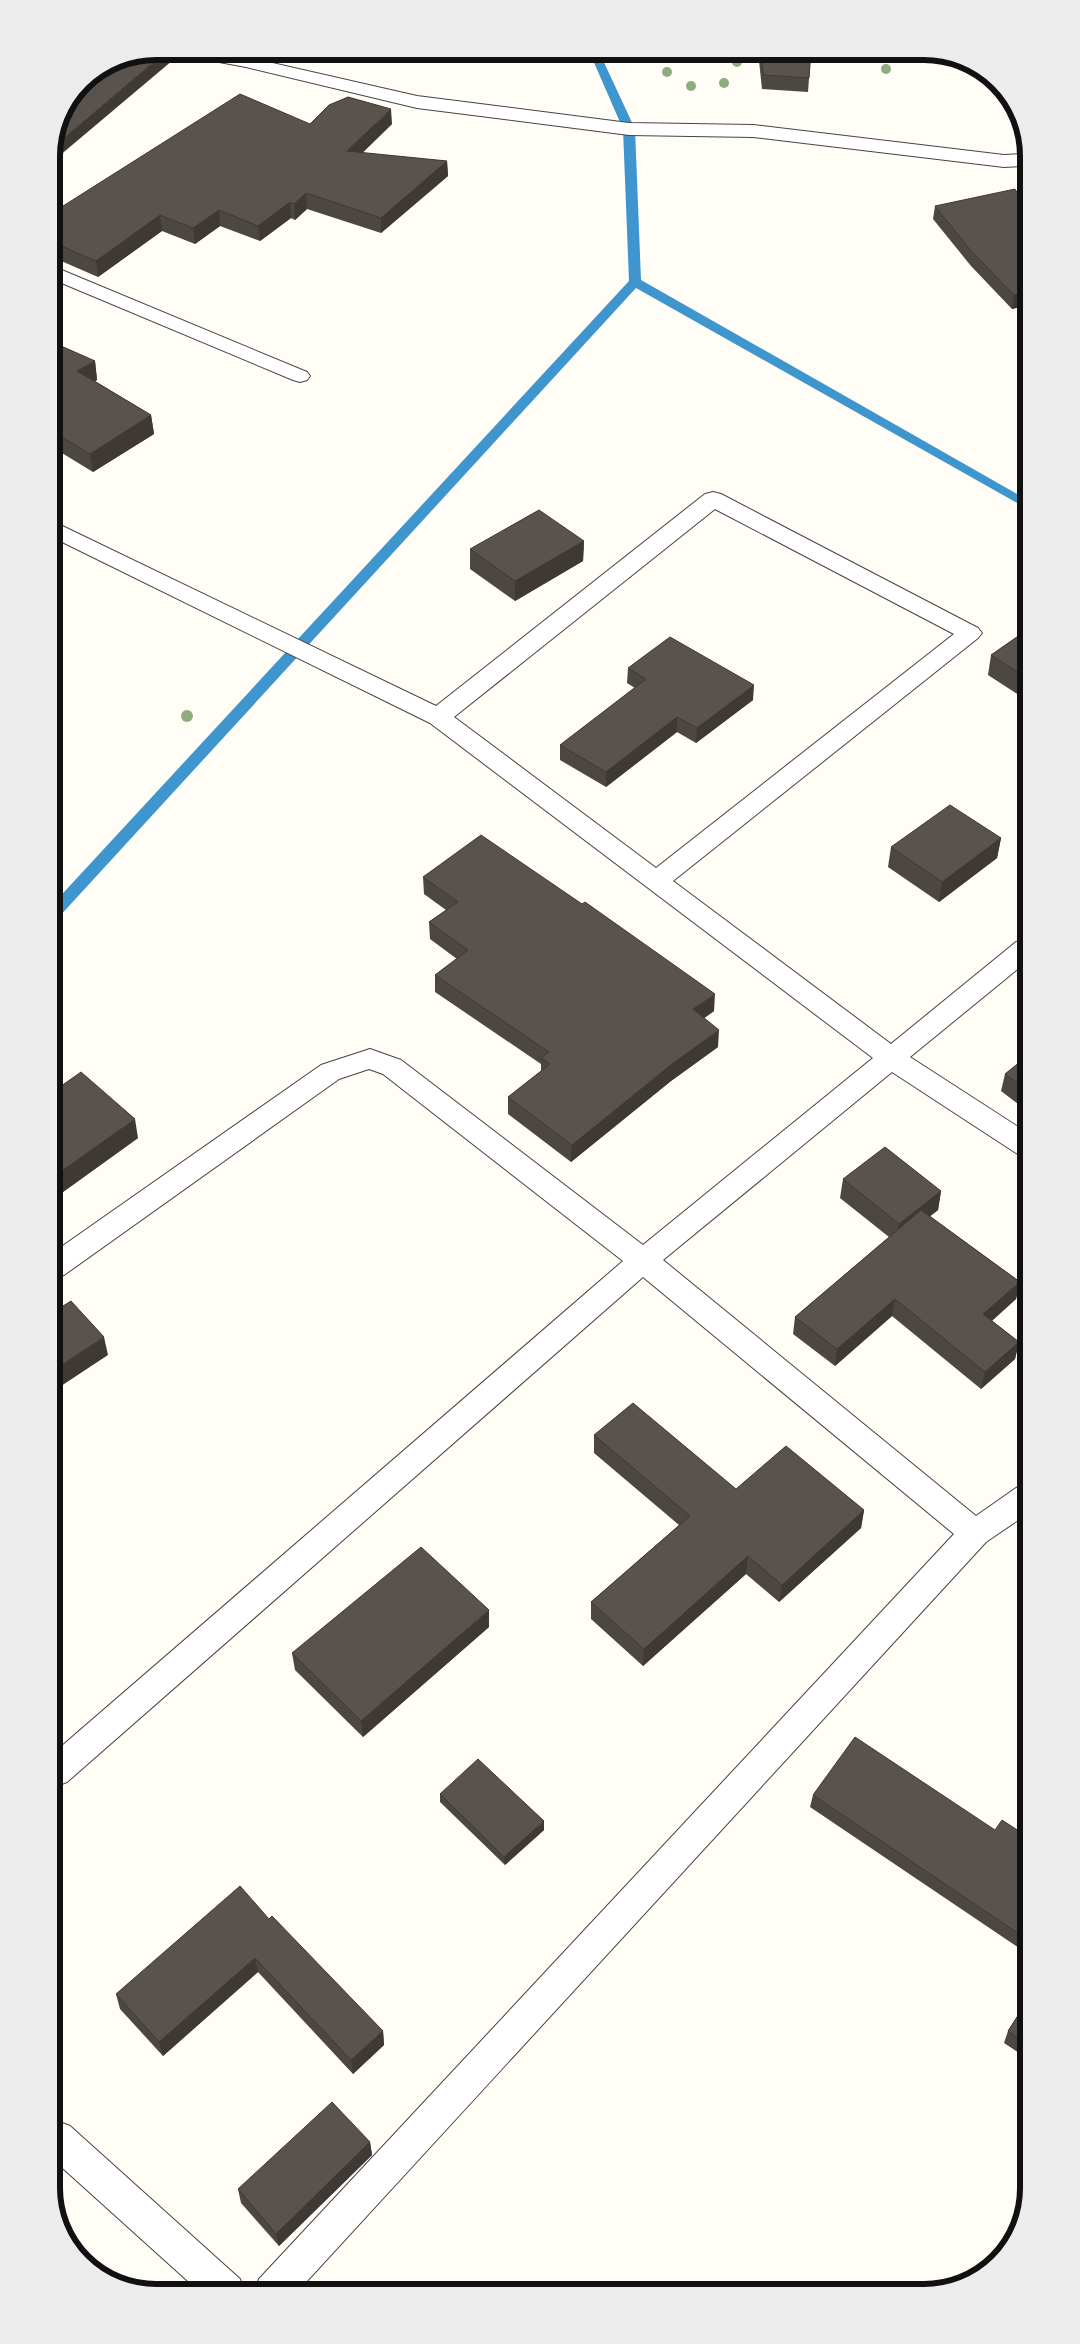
<svg xmlns="http://www.w3.org/2000/svg" width="1080" height="2344" font-family="'IBM Plex Serif',serif">
<style>
.lines{fill:none;stroke-linecap:round;stroke-linejoin:round}
.stream{fill:#3f96cf;fill-rule:evenodd}
.minor-casing{stroke:#444;stroke-width:2}
.minor{fill:#fff;fill-rule:evenodd}
.tree{fill:#8dad7f}
.wall{fill:#4d4742}
.shaded-wall{fill:#3f3936}
.building{fill:#5a524d;stroke:#3f3936}
.rim{fill:none;stroke:#111;stroke-width:6}
</style>
<rect width="100%" height="100%" fill="#fffdf5"/>
<g class="lines">
<!-- stream -->
<path class="stream" d="M594 51H605L602 58 635 129 641 280 1024 498V507L636 288 58 918 53 919V904L629 281 623 129 592 58Z"/>
<!-- minor casing -->
<g class="minor-casing">
<g id="minor">
<path d="M178 51H218L246 57 417 96 629 123 753 125 1004 155 1023 154V166L1004 167 753 137 629 135 417 108 246 67 187 56 181 55Z"/>
<path d="M52 266 307 372 310 376 307 380 300 382 293 380 52 279Z"/>
<path d="M713 492 721 494 978 628 982 633 978 638 673 881 891 1044 1016 942 1025 940V963L910 1057 1026 1132V1156L1016 1153 892 1072 663 1260 976 1516 1016 1488 1027 1484V1514L986 1542 297 2292H254L259 2279 954 1534 643 1277 67 1782 56 1786V1751L623 1261 383 1074 369 1069 339 1079 64 1275 54 1278V1252L321 1065 370 1049 401 1060 643 1245 873 1058 430 723 52 537V521L436 706 705 494ZM715 509 954 634 656 868 454 717Z"/>
<path d="M57 2121 70 2126 240 2279 245 2292H200L57 2163Z"/>
</g>
</g>
<!-- minor -->
<use href="#minor" class="minor"/>
</g>
<!-- trees -->
<g class="tree">
<circle cx="737" cy="62" r="5"/>
<circle cx="886" cy="69" r="5"/>
<circle cx="667" cy="72" r="5"/>
<circle cx="724" cy="83" r="5"/>
<circle cx="691" cy="86" r="5"/>
<circle cx="187" cy="716" r="6"/>
</g>
<!-- wall -->
<g class="wall">
<path d="M758 51H811L808 92 762 89Z"/>
<path d="M975 68 988 73 1023 123Z"/>
<path d="M310 124H392L362 153 447 161 448 176 381 233 307 209 295 220 291 218 260 241 220 226 195 244 162 231 98 277 52 257V213Z"/>
<path d="M935 206 1024 306 1012 309 971 266 933 219Z"/>
<path d="M52 342 95 361 97 380 95 381 151 415 154 434 93 472 52 447Z"/>
<path d="M584 541 583 561 515 601 470 569V549Z"/>
<path d="M1024 632 1025 699 988 675 991 655Z"/>
<path d="M628 668 753 700 696 743 677 732 606 787 560 760V745L635 688 627 683Z"/>
<path d="M1001 838 997 858 939 902 888 867 891 847Z"/>
<path d="M423 877 714 1011 704 1018 718 1047 671 1081 571 1162 508 1114V1097L541 1071V1064L435 992V975L457 959 430 939 429 922 446 910 424 894Z"/>
<path d="M1026 1057V1110L1001 1091 1005 1074Z"/>
<path d="M54 1091 138 1138 63 1192 54 1184Z"/>
<path d="M843 1179 941 1191 938 1210 930 1216 1020 1282 1016 1299 992 1321 1019 1342 1015 1359 981 1389 892 1316 835 1366 793 1334 795 1317 889 1237 840 1198Z"/>
<path d="M594 1435 736 1489 864 1510 861 1528 779 1602 746 1574 643 1666 591 1619V1602L679 1525 594 1453Z"/>
<path d="M1027 1526V1550L1021 1545 1025 1527Z"/>
<path d="M489 1627 363 1737 295 1670 292 1653Z"/>
<path d="M440 1794 544 1830 505 1865 440 1802Z"/>
<path d="M813 1795 1028 1837V1954L810 1807Z"/>
<path d="M269 1919 383 2031 384 2045 353 2074 258 1972 163 2056 120 2009 116 1994Z"/>
<path d="M1028 2000V2059L1004 2043 1008 2031Z"/>
<path d="M370 2142 372 2155 279 2246 241 2203 238 2189Z"/>
</g>
<!-- shaded-wall -->
<g class="shaded-wall">
<path d="M167 51H179V55L52 162V148Z"/>
<path d="M391 109 392 124 348 167 347 151Z"/>
<path d="M447 161 448 176 381 233V218Z"/>
<path d="M306 193 307 209 295 220 294 204Z"/>
<path d="M290 202 291 218 260 241 258 226Z"/>
<path d="M219 210 220 226 195 244 193 228Z"/>
<path d="M160 215 162 231 98 277 96 261Z"/>
<path d="M1024 293V306L1012 309 1014 295Z"/>
<path d="M95 361 97 380 80 390 77 371Z"/>
<path d="M151 415 154 434 93 472 90 454Z"/>
<path d="M584 541 583 561 515 601V581Z"/>
<path d="M754 685 753 700 696 743 697 728Z"/>
<path d="M677 717V732L606 787V772Z"/>
<path d="M1001 838 997 858 939 902 942 882Z"/>
<path d="M715 994 714 1011 692 1027 693 1009Z"/>
<path d="M719 1030 718 1047 671 1081 571 1162 572 1145 672 1064Z"/>
<path d="M135 1119 138 1138 63 1192 59 1173Z"/>
<path d="M941 1191 938 1210 896 1243 899 1224Z"/>
<path d="M1020 1282 1016 1299 980 1331 983 1314Z"/>
<path d="M895 1299 892 1316 835 1366 837 1349Z"/>
<path d="M104 1337 108 1355 55 1390V1369Z"/>
<path d="M1019 1342 1015 1359 981 1389 985 1372Z"/>
<path d="M864 1510 861 1528 779 1602 782 1585Z"/>
<path d="M748 1556 746 1574 643 1666 644 1649Z"/>
<path d="M489 1610V1627L363 1737 361 1721Z"/>
<path d="M544 1821V1830L505 1865 504 1857Z"/>
<path d="M255 1958 258 1972 163 2056 159 2042Z"/>
<path d="M383 2031 384 2045 353 2074 351 2060Z"/>
<path d="M370 2142 372 2155 279 2246 276 2234Z"/>
</g>
<!-- building -->
<g class="building">
<path d="M156 51H167L52 148 59 116 82 82 116 59Z"/>
<path d="M761 51H811L809 78 763 75Z"/>
<path d="M240 94 310 124 329 105 348 97 391 109 347 151 447 161 381 218 306 193 294 204 290 202 258 226 219 210 193 228 160 215 96 261 52 242V213Z"/>
<path d="M1015 189 1023 202 1024 293 1014 295 972 252 935 206Z"/>
<path d="M52 342 95 361 77 371 151 415 90 454 52 431Z"/>
<path d="M539 510 584 541 515 581 470 549Z"/>
<path d="M1024 632 1025 677 991 655Z"/>
<path d="M670 637 754 685 697 728 677 717 606 772 560 745 646 679 628 668Z"/>
<path d="M950 805 1001 838 942 882 891 847Z"/>
<path d="M481 835 582 904 585 902 715 994 693 1009 719 1030 672 1064 572 1145 508 1097 550 1064 541 1058 549 1052 435 975 468 950 429 922 458 902 423 877Z"/>
<path d="M1026 1057V1089L1005 1074Z"/>
<path d="M81 1072 135 1119 59 1173 54 1169V1091Z"/>
<path d="M885 1147 941 1191 899 1224 843 1179Z"/>
<path d="M921 1210 1020 1282 983 1314 1019 1342 985 1372 895 1299 837 1349 795 1317Z"/>
<path d="M71 1301 104 1337 55 1369V1311Z"/>
<path d="M633 1403 736 1489 786 1446 864 1510 782 1585 748 1556 644 1649 591 1602 690 1516 594 1435Z"/>
<path d="M421 1547 489 1610 361 1721 292 1653Z"/>
<path d="M855 1737 995 1830 1002 1820 1028 1837V1940L813 1795Z"/>
<path d="M478 1759 544 1821 504 1857 440 1794Z"/>
<path d="M240 1886 269 1919 272 1916 383 2031 351 2060 255 1958 159 2042 116 1994Z"/>
<path d="M1028 2000V2045L1008 2031Z"/>
<path d="M332 2102 370 2142 276 2234 238 2189Z"/>
</g>
<!-- crop -->
<path d="M0 0H1080V2344H0ZM156 60H924A96 96 0 0 1 1020 156V2188A96 96 0 0 1 924 2284H156A96 96 0 0 1 60 2188V156A96 96 0 0 1 156 60Z" fill="#ececec" fill-rule="evenodd"/>
<path class="rim" d="M156 60H924A96 96 0 0 1 1020 156V2188A96 96 0 0 1 924 2284H156A96 96 0 0 1 60 2188V156A96 96 0 0 1 156 60Z"/>
</svg>
